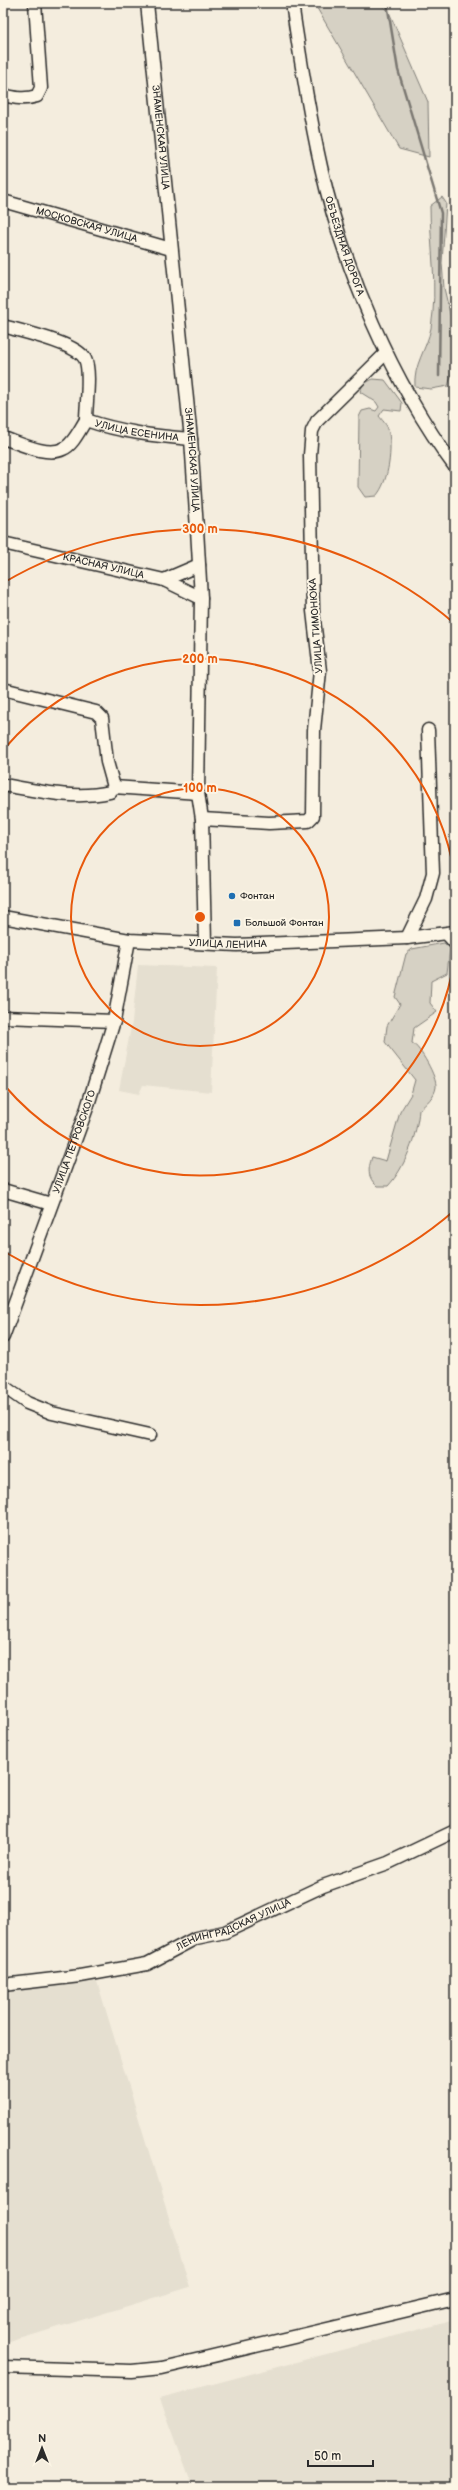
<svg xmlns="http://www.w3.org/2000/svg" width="458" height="2490" font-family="'Balsamiq Sans',sans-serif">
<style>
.built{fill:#e5dfd0}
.green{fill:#d6d1c4;stroke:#807e78}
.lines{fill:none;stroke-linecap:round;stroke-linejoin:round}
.stream{stroke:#7a7771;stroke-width:2.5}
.minor-casing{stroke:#2b2b2b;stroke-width:15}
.minor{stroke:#fcf5e5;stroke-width:12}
.ring{fill:none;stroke:#e8590c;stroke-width:2}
.poi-dot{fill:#1f6fb2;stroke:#fcf5e5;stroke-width:1.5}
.labels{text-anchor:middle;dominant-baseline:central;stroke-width:4;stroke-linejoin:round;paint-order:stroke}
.street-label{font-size:10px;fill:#2b2b2b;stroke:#fcf5e5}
.poi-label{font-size:10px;fill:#2b2b2b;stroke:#fcf5e5;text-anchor:start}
.centre{fill:#e8590c;stroke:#fcf5e5;stroke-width:2}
.ring-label{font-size:12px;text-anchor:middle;font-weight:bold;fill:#e8590c;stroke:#fcf5e5;stroke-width:4;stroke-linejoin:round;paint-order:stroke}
</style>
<rect width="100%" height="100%" fill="#f4edde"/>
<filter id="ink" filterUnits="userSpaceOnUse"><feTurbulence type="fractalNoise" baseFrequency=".025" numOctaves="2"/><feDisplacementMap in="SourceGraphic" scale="8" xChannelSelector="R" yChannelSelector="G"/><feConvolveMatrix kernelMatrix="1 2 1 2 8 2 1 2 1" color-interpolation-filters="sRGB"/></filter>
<g filter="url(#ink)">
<!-- built -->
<g class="built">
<path d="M138 965 217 968 211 1092 143 1085 139 1094 119 1090 132 1022Z"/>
<path d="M96 1978 190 2287 3 2344V1988Z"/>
<path d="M455 2320V2487H193L160 2398Z"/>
</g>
<!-- green -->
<g class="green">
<path d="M314 3H379L389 12 428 102 429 157 399 149Z"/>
<path d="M442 197 446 203 442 263 444 288 455 335V364L448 386 431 389 415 387C413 365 427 349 431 328 438 287 430 247 430 206Z"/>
<path d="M373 379 385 380 402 403 401 411 384 409 379 416C382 420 387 425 388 429 393 447 389 482 376 496L365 497 358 487 359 417 362 411 370 409 376 411 379 407 376 402 360 392 363 384Z"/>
<path d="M444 943 450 948 447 973 431 981 430 1003 437 1012 414 1028 412 1043C420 1047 437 1077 436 1087 435 1096 426 1104 419 1110 417 1135 405 1168 388 1186H377C367 1177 368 1169 372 1157L386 1161 400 1112 411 1094 415 1080 385 1042 387 1026 400 1004 395 997 406 954 412 949Z"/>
</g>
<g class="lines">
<!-- stream -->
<path class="stream" d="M387 3 398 70 441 213 439 376"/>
<!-- minor casing -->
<g class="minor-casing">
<g id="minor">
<path id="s1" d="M147 3 191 439 197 529 201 598 198 793 202 819 205 943"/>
<path id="s2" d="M292 3C300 58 309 113 321 167 344 270 392 382 455 467"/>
<path d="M3 95C15 98 24 100 37 96L41 88 35 3"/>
<path id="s3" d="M3 201 171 249"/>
<path d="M3 326C20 331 77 343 85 359 91 371 86 405 86 420"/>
<path id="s4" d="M3 438C19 443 47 457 63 449 73 445 80 429 86 420 120 432 155 436 191 439"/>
<path id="s5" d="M3 543 164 580 201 598"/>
<path d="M164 580 199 565"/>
<path d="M3 689 96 712 102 718 107 762 114 787"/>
<path d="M3 785C38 791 74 800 110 792L114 787 198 793"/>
<path d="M202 819 269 823 308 821 313 816 314 730 320 671 313 611 310 455 312 431 317 421 386 353"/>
<path id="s6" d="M3 917 129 940 237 945 407 938 455 932"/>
<path d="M447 934 455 943"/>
<path d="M407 938 426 899 433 873 428 730"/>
<path d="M3 1017 114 1021"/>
<path d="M3 1190 51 1204"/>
<path id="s7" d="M3 1337 87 1108 114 1021 129 940"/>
<path d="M3 1386 27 1403 52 1413 150 1435"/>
<path id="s8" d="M3 1985 80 1976 147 1964 196 1938 225 1932 323 1886 388 1863 455 1831"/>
<path d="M3 2367 132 2371 162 2368 455 2299"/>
</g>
</g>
<!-- minor -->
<use href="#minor" class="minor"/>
</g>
</g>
<!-- distance rings -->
<g class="ring">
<circle cx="200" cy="917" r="129"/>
<path d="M455 957A258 258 0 0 1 4 1085M4 749A258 258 0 0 1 455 877"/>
<path d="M455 1210A388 388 0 0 1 3 1251M3 583A388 388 0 0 1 455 624"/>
</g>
<!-- markers -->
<g class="poi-dot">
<circle cx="232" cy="896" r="4"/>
<rect x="233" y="919" width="8" height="8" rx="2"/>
</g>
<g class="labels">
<!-- street labels -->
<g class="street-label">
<text stroke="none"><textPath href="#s1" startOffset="135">ЗНАМЕНСКАЯ УЛИЦА</textPath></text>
<text stroke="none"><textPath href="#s3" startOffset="87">МОСКОВСКАЯ УЛИЦА</textPath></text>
<text stroke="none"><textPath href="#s2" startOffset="249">ОБЪЕЗДНАЯ ДОРОГА</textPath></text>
<text stroke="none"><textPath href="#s4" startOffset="152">УЛИЦА ЕСЕНИНА</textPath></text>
<text stroke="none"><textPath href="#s1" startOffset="459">ЗНАМЕНСКАЯ УЛИЦА</textPath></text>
<text stroke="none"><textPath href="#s5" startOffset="103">КРАСНАЯ УЛИЦА</textPath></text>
<text transform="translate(316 626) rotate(-94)">УЛИЦА ТИМОНЮКА</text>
<text stroke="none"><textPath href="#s6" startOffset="227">УЛИЦА ЛЕНИНА</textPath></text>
<text stroke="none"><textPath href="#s7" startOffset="208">УЛИЦА ПЕТРОВСКОГО</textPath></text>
<text stroke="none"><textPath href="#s8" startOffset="241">ЛЕНИНГРАДСКАЯ УЛИЦА</textPath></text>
</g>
<!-- poi labels -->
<g class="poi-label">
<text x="240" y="896">Фонтан</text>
<text x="245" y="923">Большой Фонтан</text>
</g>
</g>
<circle cx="200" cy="917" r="6" class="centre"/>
<g class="ring-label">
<text x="200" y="533">300 m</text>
<text x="200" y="663">200 m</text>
<text x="200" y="792">100 m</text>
</g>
<!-- margin -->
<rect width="458" height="2490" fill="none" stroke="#fcf5e5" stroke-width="16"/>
<rect x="8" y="8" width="442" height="2474" fill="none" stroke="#2b2b2b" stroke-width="1.5" filter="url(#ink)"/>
<!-- north arrow -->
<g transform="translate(42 2448)" stroke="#fcf5e5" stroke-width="3" paint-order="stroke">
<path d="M0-3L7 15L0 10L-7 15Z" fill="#2b2b2b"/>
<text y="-6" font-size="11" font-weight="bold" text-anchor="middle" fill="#2b2b2b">N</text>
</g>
<!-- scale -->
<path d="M308 2460v6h65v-6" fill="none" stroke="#2b2b2b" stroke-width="2"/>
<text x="314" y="2460" font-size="12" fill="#2b2b2b" stroke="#fcf5e5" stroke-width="3" paint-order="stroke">50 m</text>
</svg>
